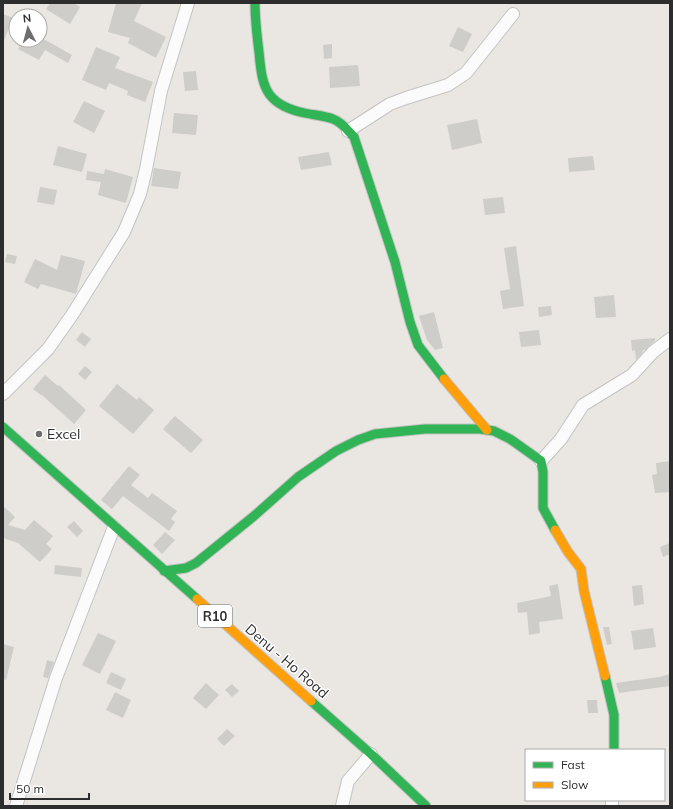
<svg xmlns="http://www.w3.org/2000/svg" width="673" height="809" font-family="Mulish,sans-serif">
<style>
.building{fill:#cfcdc9}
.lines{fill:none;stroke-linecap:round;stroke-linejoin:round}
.street-casing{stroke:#c4c3c3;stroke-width:14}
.fast-casing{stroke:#c4c3c3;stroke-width:11}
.slow-casing{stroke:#c4c3c3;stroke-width:11}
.street{stroke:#fcfbfb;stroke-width:12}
.fast{stroke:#30b455;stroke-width:9}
.slow{stroke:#ff9f0a;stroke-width:9}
.poi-dot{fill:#6f6e6c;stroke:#fff;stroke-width:1.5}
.labels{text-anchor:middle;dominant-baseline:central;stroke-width:3;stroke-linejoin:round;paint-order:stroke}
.shield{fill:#fff;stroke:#6c6c6c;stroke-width:1}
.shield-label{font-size:13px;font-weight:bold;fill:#2d2d2d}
.poi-label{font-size:14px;fill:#2d2d2d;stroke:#fff;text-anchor:start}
.street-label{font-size:14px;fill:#2d2d2d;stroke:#fff}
</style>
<rect width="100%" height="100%" fill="#eae7e2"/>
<!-- building -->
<g class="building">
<path d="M50 3H74L80 7 70 24 46 9Z"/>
<path d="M116 3H142L134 21 166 37 156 58 128 43 130 38 108 32Z"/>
<path d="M3 14 13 18 3 43Z"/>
<path d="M458 27 472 34 463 52 449 46Z"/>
<path d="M40 37 72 55 68 63 45 50 39 60 18 49 23 40H40Z"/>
<path d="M332 44V58L324 59 323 45Z"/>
<path d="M96 47 120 57 115 68 153 82 145 102 127 95 128 91 109 83 106 90 82 80Z"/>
<path d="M358 65 360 86 330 88 329 67Z"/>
<path d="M196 71 198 90 185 91 183 72Z"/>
<path d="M84 101 105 111 94 133 73 122Z"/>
<path d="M174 113 198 115 196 135 172 133Z"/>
<path d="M477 119 482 143 452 150 447 125Z"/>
<path d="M58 146 87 154 82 172 53 165Z"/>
<path d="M329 152 332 165 301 170 298 157Z"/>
<path d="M593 156 595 170 569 172 568 158Z"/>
<path d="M154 168 181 172 178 189 151 186Z"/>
<path d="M105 169 133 177 126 203 98 195 101 182 86 180 87 171 104 174Z"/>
<path d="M40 187 57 190 54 205 37 202Z"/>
<path d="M503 197 505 213 485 215 483 199Z"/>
<path d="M516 246 524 306 503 309 500 291 510 289 504 248Z"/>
<path d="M7 254 17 256 15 264 5 262Z"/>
<path d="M61 255 85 261 76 294 41 284 38 289 24 282 35 259 57 270Z"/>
<path d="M614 295 616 317 596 318 594 297Z"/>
<path d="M551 306 552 315 539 317 538 307Z"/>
<path d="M434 312 443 348 435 350 427 340 419 316Z"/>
<path d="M539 330 541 345 521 347 519 332Z"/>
<path d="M82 332 91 339 85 347 76 340Z"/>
<path d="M655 338V341L645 350H643V352L636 360 635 350 632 351 631 340Z"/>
<path d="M85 366 92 372 85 380 78 374Z"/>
<path d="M45 375 58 386 59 385 86 410 74 424 42 395H41L33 389Z"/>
<path d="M117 384 137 400 139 397 154 410 133 434 99 406Z"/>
<path d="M175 416 203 440 191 453 163 429Z"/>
<path d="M670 461V492L655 493 652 475 657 474 656 463Z"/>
<path d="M129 466 140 475 131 485 148 498 152 493 177 511 171 519 175 522 169 531 123 496 112 509 101 500Z"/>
<path d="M3 506 15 517 8 525 25 530 34 520 53 536 46 544 52 549 40 562 18 543 3 538Z"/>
<path d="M74 521 83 531 77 537 67 527Z"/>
<path d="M165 532 175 540 162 554 153 545Z"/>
<path d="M670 543V554L663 557 660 547Z"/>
<path d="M55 565 82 568 81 577 54 574Z"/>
<path d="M558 584 563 619 539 622 540 633 529 635 527 612 518 613 517 603 551 596 549 586Z"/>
<path d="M642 585 644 604 634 606 632 586Z"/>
<path d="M603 627H609L612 644 607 645Z"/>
<path d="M653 628 656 647 634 650 631 631Z"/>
<path d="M98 633 116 641 100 674 82 665Z"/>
<path d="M3 644 14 647 6 680 3 679Z"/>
<path d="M47 660 54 662 48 678 43 677Z"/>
<path d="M111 672 126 679 121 690 106 683Z"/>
<path d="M670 674V686L619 693 616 683 659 677Z"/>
<path d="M206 683 219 695 206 709 193 698Z"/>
<path d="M232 684 239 691 232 697 225 690Z"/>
<path d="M115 692 131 700 123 718 106 710Z"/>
<path d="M587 700H597L598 713H588Z"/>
<path d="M227 729 235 736 224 746 217 739Z"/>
</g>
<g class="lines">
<!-- street casing -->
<g class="street-casing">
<g id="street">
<path d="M348 131 390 104 406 98 448 85 466 73 513 14"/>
<path d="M3 394 48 349 72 315 124 232 140 194 146 169 161 91 188 3"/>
<path d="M541 461 561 439 583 405 632 375 653 352 670 339"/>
<path d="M16 806 56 678 114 527"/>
<path d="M342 806 348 781 371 754"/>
<path d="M612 806V800"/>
</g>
</g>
<!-- fast casing -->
<g class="fast-casing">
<g id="fast">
<path d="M255 3C255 20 257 36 259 52 262 84 264 103 300 112 311 115 323 115 333 119 342 122 348 131 354 137L395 262 410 322 418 345 444 379"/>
<path d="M3 427 197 599"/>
<path d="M164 571 186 568 196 563 254 516 298 477 336 451 358 440 375 434 425 429H480L494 431 510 439 541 461 543 472V508L555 530"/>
<path d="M605 676 614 715V750"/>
<path d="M311 701 371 754 426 806"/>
</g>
</g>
<!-- slow casing -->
<g class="slow-casing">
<g id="slow">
<path d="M444 379 487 430"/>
<path d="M555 530 568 552 581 569 584 591 605 676"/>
<path d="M197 599 311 701"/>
</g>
</g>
<!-- street -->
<use href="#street" class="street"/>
<!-- fast -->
<use href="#fast" class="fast"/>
<!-- slow -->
<use href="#slow" class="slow"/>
</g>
<!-- markers -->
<circle class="poi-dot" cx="39" cy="434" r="4"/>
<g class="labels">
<!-- shield labels -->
<rect class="shield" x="198" y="605" width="34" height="22" rx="3"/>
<g class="shield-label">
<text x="215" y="616">R10</text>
</g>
<!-- poi labels -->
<g class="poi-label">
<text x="47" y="434">Excel</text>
</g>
<!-- street labels -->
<g class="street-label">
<text transform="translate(287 661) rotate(41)">Denu - Ho Road</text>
</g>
</g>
<!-- border -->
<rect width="673" height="809" fill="none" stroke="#2d2d2d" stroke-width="8"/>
<!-- legend -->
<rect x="525" y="749" width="140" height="52" fill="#ffffff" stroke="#ababab"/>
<rect x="533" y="762" width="20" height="6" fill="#30b455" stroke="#ababab"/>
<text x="561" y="769" font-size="12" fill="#2d2d2d">Fast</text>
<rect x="533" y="782" width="20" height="6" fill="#ff9f0a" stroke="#ababab"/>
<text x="561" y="789" font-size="12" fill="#2d2d2d">Slow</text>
<!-- north arrow -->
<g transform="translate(28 28) rotate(354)"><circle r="19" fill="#ffffff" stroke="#ababab"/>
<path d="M0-3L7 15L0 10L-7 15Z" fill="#6f6e6c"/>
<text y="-6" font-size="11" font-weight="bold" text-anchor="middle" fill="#2d2d2d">N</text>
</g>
<!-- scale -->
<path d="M10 793v6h79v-6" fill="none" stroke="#2d2d2d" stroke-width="2"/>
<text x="16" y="793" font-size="12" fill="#2d2d2d" stroke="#ffffff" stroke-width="3" paint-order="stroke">50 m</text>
</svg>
